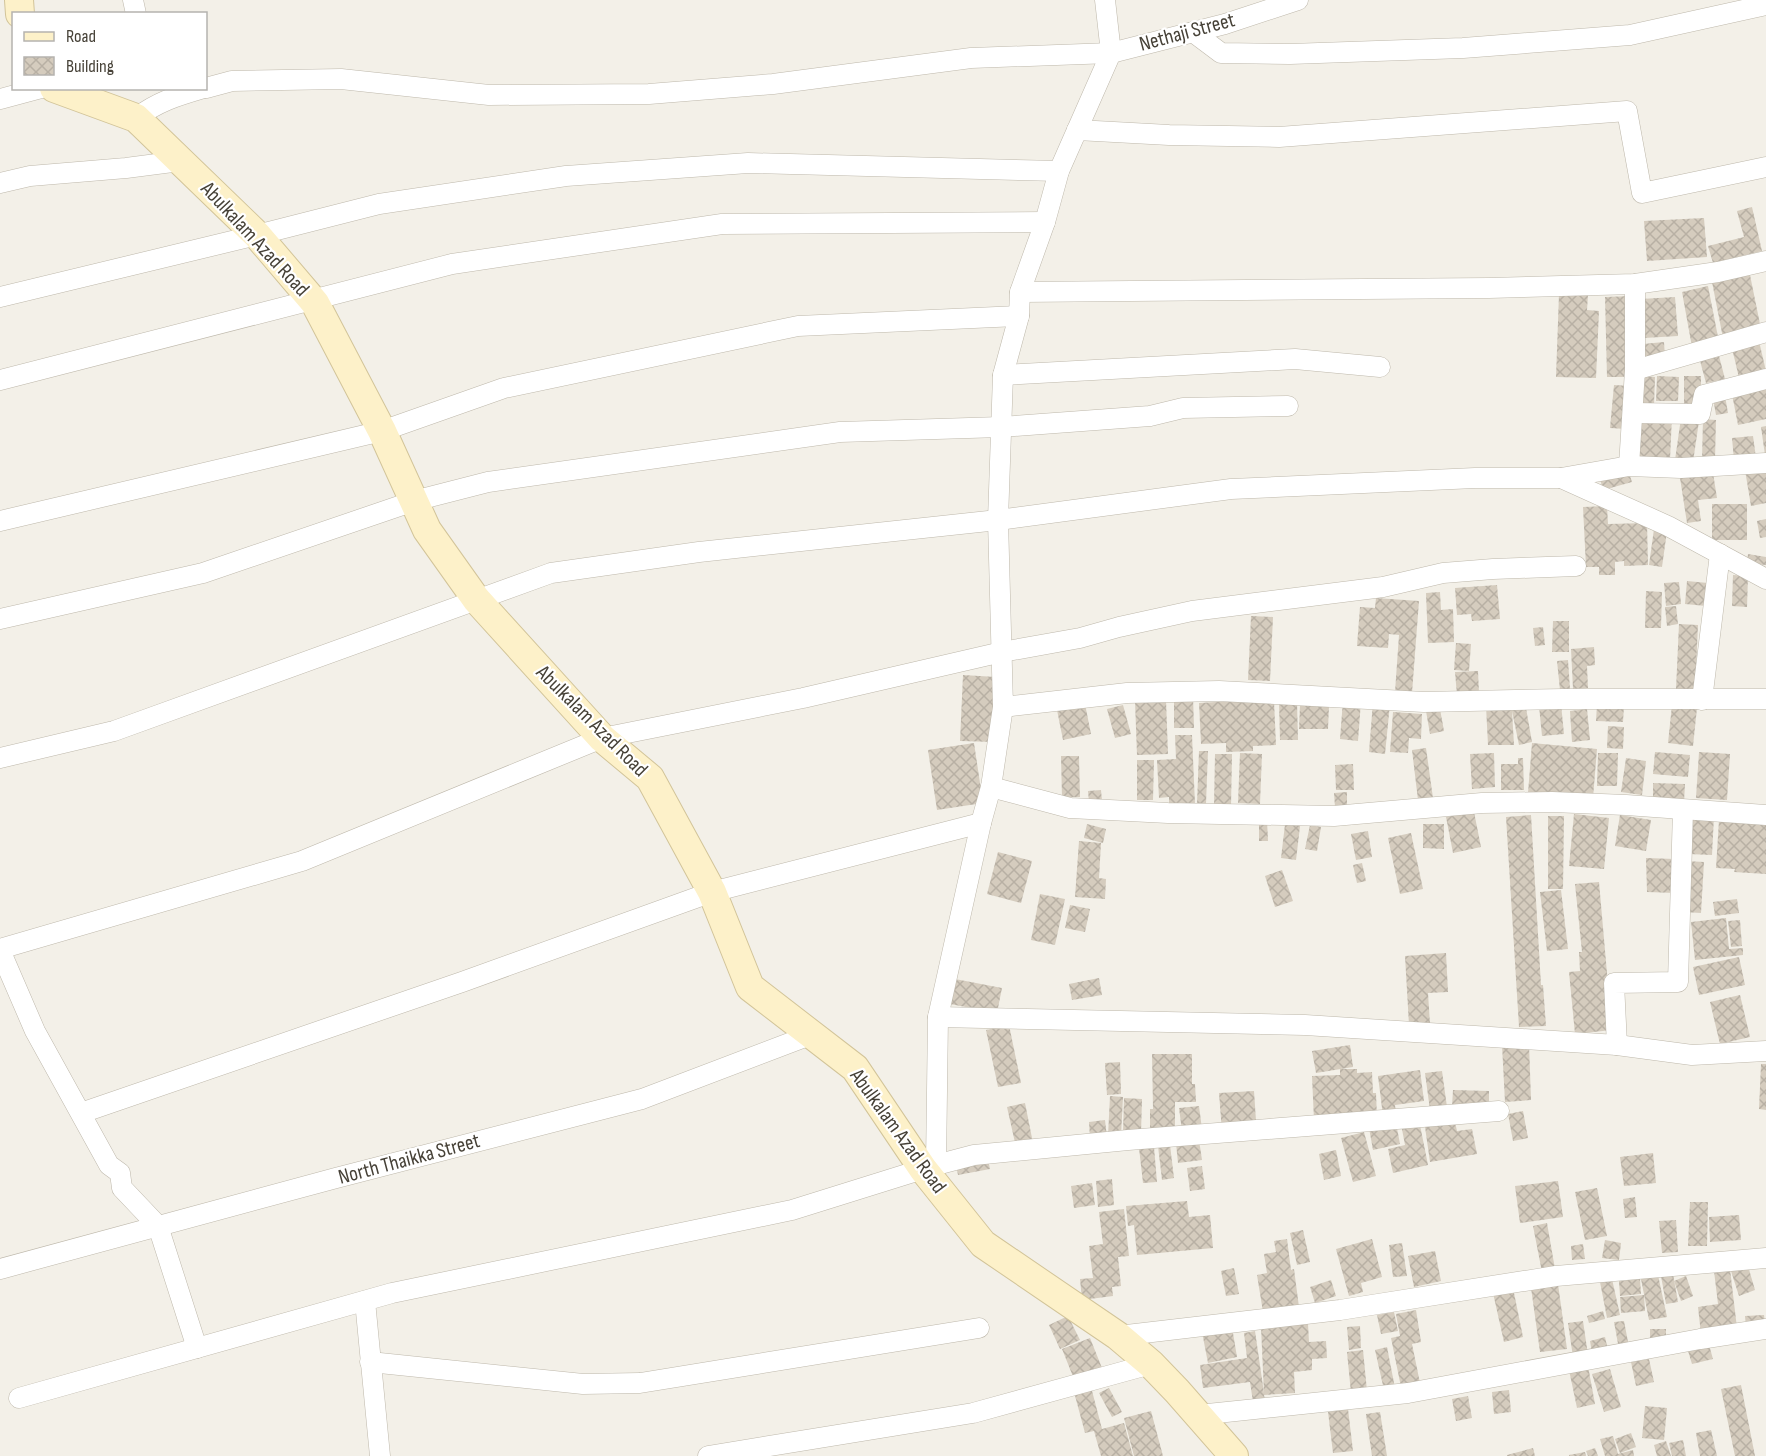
<svg xmlns="http://www.w3.org/2000/svg" width="1766" height="1456" font-family="'Sofia Sans Condensed',sans-serif">
<style>
.building{fill:url(#building-cross-hatch)}
.lines{fill:none;stroke-linecap:round;stroke-linejoin:round}
.street-casing{stroke:#beb8ab;stroke-width:21}
.secondary-casing{stroke:#d2c499;stroke-width:30}
.street{stroke:#fff;stroke-width:20}
.secondary{stroke:#fdf1c9;stroke-width:28}
.labels{text-anchor:middle;dominant-baseline:central;stroke-width:4.5;stroke-linejoin:round;paint-order:stroke}
.street-label{font-size:21px;fill:#464137;stroke:#fff}
</style>
<defs>
<pattern id="building-cross-hatch" width="8" height="8" patternUnits="userSpaceOnUse" patternTransform="scale(1.5)"><rect width="8" height="8" fill="#d5ccbe"/><path d="M0 0l8 8M0 8l8-8" fill="none" stroke="#b8b0a4"/></pattern>
</defs>
<rect width="100%" height="100%" fill="#f3f0e8"/>
<!-- building -->
<g class="building">
<path d="M1752 207 1762 251 1713 263 1708 246 1744 237 1737 211Z"/>
<path d="M1704 218 1707 257 1647 261 1644 221Z"/>
<path d="M1750 275 1761 329 1723 338 1712 282Z"/>
<path d="M1708 286 1719 342 1692 347 1682 292Z"/>
<path d="M1559 294 1588 295 1587 310 1599 311 1596 378 1556 377Z"/>
<path d="M1631 296 1632 377H1607L1605 297Z"/>
<path d="M1675 297 1678 336 1644 338 1641 299Z"/>
<path d="M1758 337 1766 371 1740 382 1731 344Z"/>
<path d="M1664 342 1665 358 1645 360 1643 344Z"/>
<path d="M1718 352 1725 379 1706 383 1699 357Z"/>
<path d="M1642 376 1655 377 1654 406 1640 405Z"/>
<path d="M1657 376 1679 377 1678 401H1656Z"/>
<rect x="1684" y="376" width="17" height="28"/>
<path d="M1766 382V419L1738 425 1731 389Z"/>
<path d="M1614 385 1630 386 1626 429 1610 428Z"/>
<path d="M1725 396 1728 413 1716 415 1713 398Z"/>
<path d="M1639 415 1672 416 1670 460 1636 459Z"/>
<path d="M1681 418 1699 421 1693 462 1675 460Z"/>
<path d="M1703 419 1716 420 1715 460H1702Z"/>
<path d="M1766 426V455H1765L1761 427Z"/>
<path d="M1753 436 1756 458 1734 460 1732 438Z"/>
<path d="M1627 467 1632 482 1603 490 1599 475Z"/>
<path d="M1766 467V503L1751 506 1745 470Z"/>
<path d="M1713 473 1717 498 1698 500 1701 521 1687 523 1680 478Z"/>
<rect x="1712" y="504" width="35" height="36"/>
<path d="M1607 506 1608 524 1647 523 1648 565 1624 566V561L1615 562V575H1599V567H1586L1583 507Z"/>
<path d="M1766 519V537L1760 538 1757 521Z"/>
<path d="M1654 529 1667 531 1662 567 1649 565Z"/>
<path d="M1748 554 1766 557V565L1747 563Z"/>
<path d="M1733 575 1748 576 1747 607 1732 606Z"/>
<path d="M1687 581 1708 583 1706 606 1685 604Z"/>
<path d="M1679 582 1681 604 1666 606 1664 583Z"/>
<path d="M1497 585 1500 619 1472 621 1471 614 1457 615 1455 588Z"/>
<path d="M1646 591 1662 592 1661 628H1645Z"/>
<path d="M1440 592 1441 610 1453 609 1454 642 1428 643 1426 593Z"/>
<path d="M1376 598 1419 601 1412 693 1395 692 1399 635 1389 634 1388 648 1357 646 1360 607 1375 608Z"/>
<path d="M1676 606 1678 624 1667 626 1665 607Z"/>
<path d="M1251 616 1273 617 1270 681 1248 680Z"/>
<path d="M1553 621H1569V652H1552Z"/>
<path d="M1679 624 1698 625 1695 691 1676 689Z"/>
<path d="M1543 627 1545 645 1535 646 1533 628Z"/>
<path d="M1456 643 1471 644 1469 671 1454 670Z"/>
<path d="M1594 647 1595 665 1587 666 1588 688 1573 689 1571 649Z"/>
<path d="M1568 660 1570 689 1560 690 1557 661Z"/>
<path d="M1478 671 1479 693 1457 695 1455 672Z"/>
<path d="M963 675 996 677 994 742 960 741Z"/>
<path d="M1174 696H1193L1194 728H1174Z"/>
<path d="M1166 700 1168 754 1137 755 1135 701Z"/>
<path d="M1249 700 1274 701 1276 745 1253 746V751L1226 752V743L1201 744 1199 703Z"/>
<path d="M1343 700 1361 701 1358 741 1340 739Z"/>
<path d="M1279 702H1297L1298 740H1280Z"/>
<path d="M1373 702 1390 704 1385 754 1369 752Z"/>
<path d="M1085 704 1091 734 1063 740 1057 710Z"/>
<path d="M1561 704 1564 734 1542 736 1539 706Z"/>
<path d="M1597 704 1624 706 1623 722 1596 721Z"/>
<path d="M1123 705 1131 734 1115 738 1107 709Z"/>
<path d="M1300 705 1329 706 1328 729H1299Z"/>
<path d="M1512 705V710L1526 708 1532 742 1519 745 1512 711 1514 745H1488L1486 706Z"/>
<path d="M1672 705 1697 708 1693 746 1668 743Z"/>
<path d="M1440 709 1444 731 1430 734 1426 711Z"/>
<path d="M1587 709 1590 740 1572 742 1570 711Z"/>
<path d="M1393 712 1422 714 1421 739 1409 738 1408 753 1390 752Z"/>
<path d="M1608 726 1624 727 1623 749 1607 748Z"/>
<path d="M1175 735H1192L1195 804 1169 805V797L1159 798 1157 760 1176 759Z"/>
<path d="M974 743 983 803 937 810 928 750Z"/>
<path d="M1532 743 1597 749 1593 798 1528 793Z"/>
<path d="M1426 748 1433 798 1418 800 1412 750Z"/>
<path d="M1199 751H1208L1206 804H1197Z"/>
<path d="M1655 752 1690 755 1688 777 1653 774Z"/>
<path d="M1699 752 1730 754 1727 800 1696 798Z"/>
<path d="M1240 753 1262 754 1260 804 1238 803Z"/>
<path d="M1494 753 1495 787 1472 789 1470 754Z"/>
<path d="M1598 753H1618L1617 786H1597Z"/>
<path d="M1215 754H1232L1231 807 1214 806Z"/>
<path d="M1061 756H1079L1080 797H1062Z"/>
<path d="M1518 758H1523L1524 790H1501V764H1518Z"/>
<path d="M1626 758 1646 761 1642 795 1621 792Z"/>
<path d="M1137 760H1154L1153 800H1137Z"/>
<path d="M1353 764 1354 790H1336L1335 765Z"/>
<path d="M1653 783 1685 784 1684 802 1653 801Z"/>
<path d="M1101 790 1102 801 1089 802 1088 791Z"/>
<path d="M1347 792V806L1335 807 1334 793Z"/>
<path d="M1474 812 1481 847 1453 853 1446 817Z"/>
<path d="M1574 814 1609 818 1604 869 1569 866Z"/>
<path d="M1531 815 1541 985H1543L1546 1026 1519 1027 1506 817Z"/>
<path d="M1620 815 1651 820 1646 851 1615 846Z"/>
<path d="M1690 815 1714 816 1712 855 1688 854Z"/>
<path d="M1286 816 1301 818 1296 860 1281 858Z"/>
<path d="M1548 816H1564L1563 889H1548Z"/>
<path d="M1267 820 1268 841H1259V821Z"/>
<path d="M1719 820 1766 823V874L1734 872 1735 869 1716 868Z"/>
<path d="M1087 824 1106 829 1103 843 1084 838Z"/>
<path d="M1423 824H1444V849L1423 848Z"/>
<path d="M1310 825 1321 827 1317 851 1305 849Z"/>
<path d="M1368 831 1372 857 1356 860 1351 834Z"/>
<path d="M1411 833 1423 889 1400 894 1388 838Z"/>
<path d="M1079 841 1101 843 1099 878 1106 879 1105 899 1075 897Z"/>
<path d="M998 852 1032 861 1021 903 987 894Z"/>
<path d="M1646 858 1675 859V893L1647 892Z"/>
<path d="M1686 861 1704 862 1701 913 1684 912Z"/>
<path d="M1362 863 1366 881 1357 883 1353 865Z"/>
<path d="M1282 870 1293 901 1275 907 1265 876Z"/>
<path d="M1599 882 1612 1030 1575 1034 1569 972 1580 971 1579 952H1582L1575 884Z"/>
<path d="M1561 890 1568 949 1547 951 1540 892Z"/>
<path d="M1040 894 1065 899 1055 945 1031 940Z"/>
<path d="M1737 899 1739 913 1715 916 1713 902Z"/>
<path d="M1070 905 1090 909 1085 932 1065 928Z"/>
<path d="M1726 918 1729 949 1743 948V955L1695 960 1691 922Z"/>
<path d="M1740 920 1742 946 1731 947 1728 921Z"/>
<path d="M1446 953 1448 992 1428 993 1430 1024 1409 1025 1405 956Z"/>
<path d="M1739 957 1745 985 1699 995 1693 967Z"/>
<path d="M1099 978 1102 995 1072 1000 1069 984Z"/>
<path d="M955 979 1002 988 997 1013 950 1004Z"/>
<path d="M1740 995 1750 1037 1720 1044 1710 1002Z"/>
<path d="M1009 1025 1021 1083 998 1087 986 1030Z"/>
<path d="M1529 1043 1531 1100 1505 1102 1502 1045Z"/>
<path d="M1350 1045 1353 1067 1316 1073 1312 1051Z"/>
<path d="M1152 1054H1192V1084H1195L1196 1102H1175V1133H1150V1109H1153Z"/>
<path d="M1120 1062 1121 1094 1107 1095 1105 1063Z"/>
<path d="M1761 1064H1766V1110L1759 1109Z"/>
<path d="M1340 1069H1357V1073L1372 1072 1373 1093H1376L1377 1117 1314 1120 1312 1076 1340 1075Z"/>
<path d="M1420 1070 1424 1101 1395 1105 1396 1114 1383 1116 1378 1076Z"/>
<path d="M1442 1071 1447 1107 1430 1110 1425 1073Z"/>
<path d="M1453 1090 1489 1091V1108L1452 1106Z"/>
<path d="M1254 1091 1256 1121 1222 1132 1219 1093Z"/>
<path d="M1110 1096 1123 1097 1121 1136H1108Z"/>
<path d="M1124 1098 1142 1099 1141 1133H1123Z"/>
<path d="M1025 1103 1033 1143 1016 1147 1007 1107Z"/>
<path d="M1199 1106 1202 1129 1182 1131 1179 1108Z"/>
<path d="M1523 1111 1528 1138 1513 1141 1508 1114Z"/>
<path d="M1105 1120 1107 1138 1090 1139 1089 1122Z"/>
<path d="M1419 1120 1428 1165 1393 1173 1388 1149 1405 1145 1401 1124Z"/>
<path d="M1455 1122 1457 1131 1472 1129 1477 1154 1430 1162 1425 1127Z"/>
<path d="M1396 1123 1400 1144 1373 1150 1369 1128Z"/>
<path d="M1364 1132 1376 1176 1353 1182 1341 1138Z"/>
<path d="M1199 1140 1202 1160 1178 1163 1176 1143Z"/>
<path d="M1170 1145 1174 1178 1162 1180 1158 1146Z"/>
<path d="M985 1146 990 1169 958 1175 953 1152Z"/>
<path d="M1154 1147 1157 1182 1143 1183 1139 1148Z"/>
<path d="M1336 1150 1341 1176 1324 1180 1319 1154Z"/>
<path d="M1653 1153 1656 1183 1624 1186 1620 1157Z"/>
<path d="M1202 1166 1205 1189 1190 1191 1187 1168Z"/>
<path d="M1112 1179 1114 1205 1098 1207 1096 1181Z"/>
<path d="M1558 1181 1563 1217 1520 1223 1515 1186Z"/>
<path d="M1092 1183 1095 1205 1074 1208 1071 1186Z"/>
<path d="M1597 1188 1607 1236 1585 1240 1575 1192Z"/>
<path d="M1635 1197 1637 1217 1625 1218 1623 1199Z"/>
<path d="M1187 1201 1189 1217 1210 1215 1213 1248 1137 1255 1134 1225 1128 1226 1126 1206Z"/>
<path d="M1690 1202H1708L1707 1246H1688Z"/>
<path d="M1124 1209 1129 1256 1118 1257 1121 1286 1112 1287 1113 1296 1082 1300 1080 1279 1093 1278 1089 1246 1103 1244 1099 1212Z"/>
<path d="M1739 1215 1741 1240 1710 1242 1709 1217Z"/>
<path d="M1676 1220 1678 1252 1662 1253 1659 1221Z"/>
<path d="M1547 1223 1555 1269 1542 1272 1533 1226Z"/>
<path d="M1303 1230 1310 1262 1297 1265 1290 1233Z"/>
<path d="M1287 1239 1291 1270 1294 1269 1299 1307 1263 1312 1257 1275 1267 1273 1264 1254 1276 1252 1274 1241Z"/>
<path d="M1372 1239 1382 1277 1361 1283 1363 1292 1349 1296 1336 1249Z"/>
<path d="M1605 1240 1621 1243 1619 1260 1602 1258Z"/>
<path d="M1402 1243 1407 1276 1393 1277 1389 1245Z"/>
<path d="M1583 1244 1585 1259 1572 1260 1571 1246Z"/>
<path d="M1435 1251 1441 1281 1414 1287 1408 1256Z"/>
<path d="M1748 1266 1755 1290 1739 1296 1731 1271Z"/>
<path d="M1234 1268 1239 1294 1226 1296 1221 1271Z"/>
<path d="M1730 1269 1737 1328 1701 1334 1698 1307 1718 1304 1714 1271Z"/>
<path d="M1673 1274 1678 1302 1666 1304 1661 1276Z"/>
<path d="M1658 1275 1667 1317 1649 1320 1641 1279Z"/>
<path d="M1686 1276 1693 1296 1681 1301 1674 1281Z"/>
<path d="M1612 1279 1620 1315 1607 1318 1600 1282Z"/>
<path d="M1640 1279 1641 1294 1620 1296 1619 1281Z"/>
<path d="M1331 1280 1336 1296 1315 1303 1310 1287Z"/>
<path d="M1558 1284 1567 1349 1540 1352 1531 1288Z"/>
<path d="M1513 1288 1523 1337 1504 1342 1493 1293Z"/>
<path d="M1644 1295 1645 1311 1621 1313 1620 1297Z"/>
<path d="M1416 1310 1421 1342 1412 1344 1420 1383 1401 1387 1391 1338 1400 1336 1396 1314Z"/>
<path d="M1603 1311 1605 1319 1589 1323 1587 1316Z"/>
<path d="M1394 1312 1398 1331 1381 1334 1377 1315Z"/>
<path d="M1764 1315 1765 1325 1746 1327 1745 1316Z"/>
<path d="M1068 1316 1080 1340 1060 1349 1049 1325Z"/>
<path d="M1583 1321 1588 1355 1573 1357 1568 1323Z"/>
<path d="M1624 1321 1629 1347 1619 1349 1614 1322Z"/>
<path d="M1308 1324 1309 1342 1326 1341 1327 1358 1312 1359V1370L1294 1372 1295 1393 1264 1395 1265 1400 1253 1402 1250 1382 1203 1388 1200 1365 1247 1358 1244 1333 1255 1331 1264 1393 1261 1327Z"/>
<path d="M1360 1326 1361 1348 1349 1350 1347 1327Z"/>
<path d="M1232 1327 1237 1357 1208 1363 1202 1332Z"/>
<rect x="1650" y="1329" width="16" height="12"/>
<path d="M1605 1337 1608 1350 1592 1353 1590 1341Z"/>
<path d="M1090 1338 1104 1373 1076 1384 1062 1349Z"/>
<path d="M1709 1345 1713 1359 1692 1364 1688 1351Z"/>
<path d="M1387 1347 1395 1388 1384 1390 1375 1350Z"/>
<path d="M1363 1350 1367 1391 1351 1393 1347 1352Z"/>
<path d="M1649 1359 1654 1382 1636 1386 1631 1362Z"/>
<path d="M1588 1366 1595 1404 1577 1408 1569 1370Z"/>
<path d="M1610 1369 1621 1407 1604 1412 1592 1374Z"/>
<path d="M1741 1385 1755 1456H1735L1721 1389Z"/>
<path d="M1091 1387 1102 1429 1124 1423 1133 1456H1101L1094 1431 1085 1433 1074 1392Z"/>
<path d="M1109 1388 1122 1412 1112 1417 1099 1393Z"/>
<path d="M1509 1390 1511 1412 1494 1414 1492 1392Z"/>
<path d="M1468 1396 1472 1418 1456 1421 1452 1399Z"/>
<path d="M1645 1406 1667 1408 1664 1440 1642 1438Z"/>
<path d="M1348 1409 1353 1451 1333 1453 1328 1412Z"/>
<path d="M1151 1411 1163 1456H1134L1124 1418Z"/>
<path d="M1380 1412 1387 1456H1372L1366 1414Z"/>
<path d="M1711 1430 1717 1456H1700L1696 1433Z"/>
<path d="M1631 1433 1636 1447 1620 1453 1615 1439Z"/>
<path d="M1613 1436 1618 1454 1633 1450 1634 1456H1605L1600 1439Z"/>
<path d="M1683 1440 1686 1456H1672L1669 1443Z"/>
<path d="M1666 1441 1671 1456H1657L1654 1445Z"/>
<path d="M1533 1448 1535 1456H1507V1455Z"/>
<path d="M1595 1448 1598 1456H1588L1586 1451Z"/>
<path d="M1585 1452 1586 1456H1569V1455Z"/>
</g>
<g class="lines">
<!-- street casing -->
<g class="street-casing">
<g id="street">
<path d="M133 0 136 14"/>
<path d="M1105 0 1111 53"/>
<path d="M1193 32 1221 53 1290 54 1463 48 1630 35 1766 5"/>
<path d="M1111 53 1059 171 1045 222 1020 292 1019 316 1003 375 998 520 1003 707 1127 693 1219 691 1424 702 1563 699H1766"/>
<path d="M206 88 232 81 341 79 489 95 649 94 773 84 971 58 1111 53 1225 24 1298 0"/>
<path d="M0 99 41 88"/>
<path d="M136 118C159 101 177 96 204 88"/>
<path d="M1077 130 1169 135 1279 137 1627 111 1642 193 1766 167"/>
<path d="M0 183 30 176 126 168 180 161"/>
<path d="M1020 292 1489 288 1635 284 1718 272 1766 261"/>
<path d="M0 297 257 235 379 204 566 176 748 163 1059 171"/>
<path d="M1635 370 1766 332"/>
<path d="M1003 375 1295 359 1380 367"/>
<path d="M0 380 452 264 722 224 1045 222"/>
<path d="M1633 413 1700 414 1704 395 1766 379"/>
<path d="M1629 466 1635 370V284"/>
<path d="M1561 478 1668 526 1766 579"/>
<path d="M0 521 382 431 504 388 798 326 1019 316"/>
<path d="M0 619 203 573 414 501 488 482 840 432 1001 427 1150 416 1183 408 1288 406"/>
<path d="M1702 700 1720 554"/>
<path d="M1003 707 991 787 1070 808 1168 813 1334 816 1482 803 1552 802 1626 805 1766 815"/>
<path d="M0 758 114 731 551 573 699 552 998 520 1231 489 1475 478H1561L1629 466 1681 468 1766 463"/>
<path d="M0 949 302 861 602 738 803 698 1002 652 1080 638 1119 627 1192 611 1383 587 1443 573 1493 569 1576 566"/>
<path d="M0 950 35 1031 109 1165 120 1173 122 1188 158 1226 197 1348"/>
<path d="M938 1017 1305 1025 1617 1045 1692 1055 1766 1051"/>
<path d="M1617 1045 1614 983 1678 982 1683 810"/>
<path d="M81 1113 462 982 712 892 981 823"/>
<path d="M936 1165 938 1017 981 823 991 787"/>
<path d="M0 1269 336 1178 642 1099 813 1034"/>
<path d="M365 1301 380 1456"/>
<path d="M1118 1336 1340 1310 1556 1276 1766 1258"/>
<path d="M370 1362 583 1384 640 1383 979 1328"/>
<path d="M19 1398 392 1293 792 1210 936 1165 974 1155 1128 1140 1499 1111"/>
<path d="M1198 1415 1408 1393 1700 1339 1766 1329"/>
<path d="M708 1456 973 1413 1151 1364"/>
</g>
</g>
<!-- secondary casing -->
<g class="secondary-casing">
<g id="secondary">
<path d="M19 0 20 14"/>
<path d="M54 88 136 118 257 235 315 303 382 431 427 530 476 599 602 738 650 778 712 892 750 987 855 1068 923 1169 983 1244 1118 1336 1151 1364 1177 1391 1234 1456"/>
</g>
</g>
<!-- street -->
<use href="#street" class="street"/>
<!-- secondary -->
<use href="#secondary" class="secondary"/>
</g>
<g class="labels">
<!-- street labels -->
<g class="street-label">
<text transform="translate(1187 32) rotate(-15)">Nethaji Street</text>
<text transform="translate(255 239) rotate(47)">Abulkalam Azad Road</text>
<text transform="translate(592 721) rotate(45)">Abulkalam Azad Road</text>
<text transform="translate(898 1131) rotate(54)">Abulkalam Azad Road</text>
<text transform="translate(409 1159) rotate(-15)">North Thaikka Street</text>
</g>
</g>
<!-- legend -->
<rect x="12" y="12" width="195" height="78" fill="#ffffff" stroke="#b5b3af" stroke-width="1.5"/>
<rect x="24" y="32" width="30" height="9" fill="#fdf1c9" stroke="#b5b3af" stroke-width="1.5"/>
<text x="66" y="42" font-size="18" fill="#464137">Road</text>
<rect x="24" y="57" width="30" height="18" fill="url(#building-cross-hatch)" stroke="#b5b3af" stroke-width="1.5"/>
<text x="66" y="72" font-size="18" fill="#464137">Building</text>
</svg>
